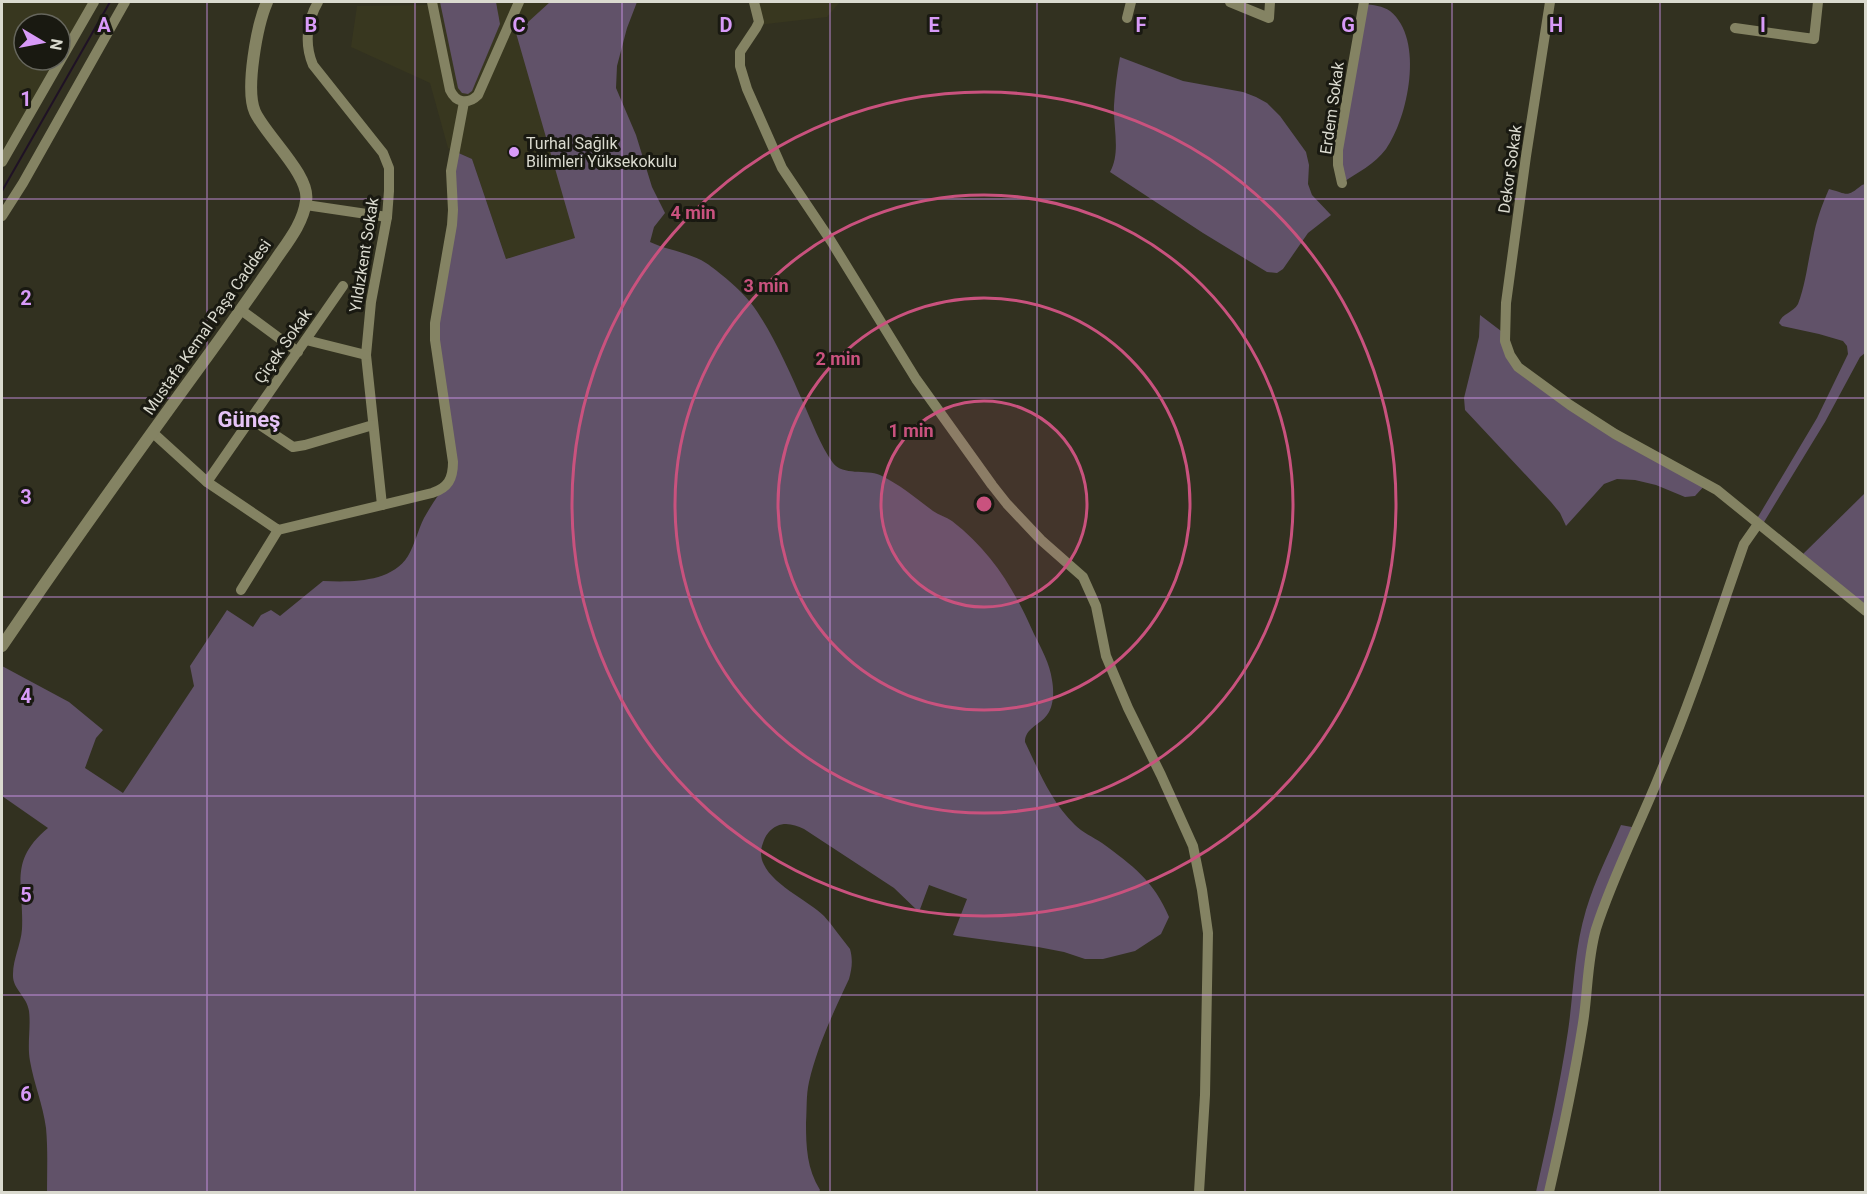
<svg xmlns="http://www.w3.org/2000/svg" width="1867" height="1194" font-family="Roboto,sans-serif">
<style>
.built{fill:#38371f;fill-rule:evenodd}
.green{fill:#615269}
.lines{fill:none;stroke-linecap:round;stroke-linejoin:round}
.stream{stroke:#1f1225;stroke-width:2}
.minor{stroke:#848363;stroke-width:10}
.tertiary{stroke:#848363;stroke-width:12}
.grid{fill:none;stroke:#d89af8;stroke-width:1.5;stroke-opacity:0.55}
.ring{fill:none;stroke:#c9527e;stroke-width:3}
.poi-dot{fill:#d89af8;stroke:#191911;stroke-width:2}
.labels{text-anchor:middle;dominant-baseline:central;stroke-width:6;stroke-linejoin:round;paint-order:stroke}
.street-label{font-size:16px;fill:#dadacf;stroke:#191911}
.poi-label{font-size:16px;fill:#dadacf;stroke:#191911;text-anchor:start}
.district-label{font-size:22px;font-weight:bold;fill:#e5c3f7;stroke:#191911}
.grid-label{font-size:20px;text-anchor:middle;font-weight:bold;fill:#d89af8;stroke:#191911;stroke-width:6;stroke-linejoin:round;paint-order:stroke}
.centre{fill:#c9527e;stroke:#191911;stroke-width:3}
.ring-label{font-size:18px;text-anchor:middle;font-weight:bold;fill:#c9527e;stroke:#191911;stroke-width:6;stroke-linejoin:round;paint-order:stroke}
</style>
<rect width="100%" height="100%" fill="#323120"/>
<!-- built -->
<g class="built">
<path d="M2 2H94L2 162ZM24 24H60V60H24Z"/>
<path d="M432 2H596L634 221 506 259 472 159 448 148 430 83 351 47 357 6 432 5Z"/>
<path d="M754 2H840L827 17 758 25Z"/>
</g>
<!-- green -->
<g class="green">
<path d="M440 2H496L500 24 472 91 468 94 462 93 458 88Z"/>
<path d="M550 2H637L627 28 617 66 616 88 636 135 652 187 665 213 654 227 650 242C667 250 691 253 706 263 718 271 741 290 750 302 770 327 790 372 803 402 812 422 820 445 833 463 843 476 866 469 880 475 899 484 916 498 933 511 939 515 946 517 952 521 992 552 1014 589 1034 634 1041 648 1050 664 1052 680 1054 691 1054 706 1047 715 1040 725 1025 728 1025 742 1039 771 1051 802 1075 825 1082 832 1093 837 1102 843 1132 865 1154 881 1169 917L1161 934 1135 951 1103 959H1085L1064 952 1038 947 957 936 953 935 967 899 929 885 919 912 894 888 804 829C795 825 786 822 777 826 770 829 765 836 763 843 750 876 805 897 824 916 833 926 841 938 850 949 853 960 852 968 849 979 834 1011 817 1047 809 1082 806 1095 807 1109 806 1123 806 1147 807 1169 820 1190L819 1192H47C47 1171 48 1149 46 1128 43 1105 34 1084 30 1061 27 1044 31 1028 29 1011 27 996 12 989 13 974 13 959 21 944 22 929 24 885 8 861 48 828L2 796V666L69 702 103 730 96 738 85 768 123 793 194 686 190 666 227 610 253 627 261 615 271 610 280 616 323 581C351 582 391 583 408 556 415 544 418 530 424 518 432 504 440 491 451 480L434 332 450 236 454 151 472 159 506 259 575 238 516 33Z"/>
<path d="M1364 4C1373 5 1383 6 1390 11 1425 39 1408 118 1386 149 1375 164 1357 173 1342 183L1338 165Z"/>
<path d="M1120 57 1183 81 1243 92 1256 97 1267 103 1280 116 1306 152 1309 165 1308 184 1312 195 1331 215 1308 233 1283 269 1277 273 1267 272 1203 233 1110 172C1121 153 1113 127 1114 105 1115 89 1117 73 1120 57Z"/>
<path d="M1865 184V353L1860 357 1825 422 1761 527 1755 522 1817 418 1848 354 1847 346 1843 341 1819 334 1782 326 1779 323C1782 313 1793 313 1798 304 1806 283 1808 260 1813 239 1816 221 1822 205 1829 189 1848 194 1846 198 1862 185Z"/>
<path d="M1480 315 1505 334 1510 355 1535 380 1706 484 1695 496 1685 497 1656 485 1635 480 1617 479 1604 484 1566 526 1560 513 1551 502 1465 410 1464 398 1479 337Z"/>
<path d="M1865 493V611L1799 558Z"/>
<path d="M1621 825 1637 828 1602 910 1549 1192H1536C1548 1139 1560 1085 1568 1031 1574 990 1574 950 1586 910 1595 880 1609 853 1621 825Z"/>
</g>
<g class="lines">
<!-- stream -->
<path class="stream" d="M2 191 110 2"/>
<!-- minor -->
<g class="minor">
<path d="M318 2C307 21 304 44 313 65L383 153 389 168V191L387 217 371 302 366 355 382 505"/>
<path d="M432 2 450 90C456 103 468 105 478 95L519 2"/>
<path d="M754 2 759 22 756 28 740 52V66L747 89 782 168 831 241 916 379 992 485 1007 504 1041 540 1083 577 1096 606 1106 656 1128 708 1161 775 1193 846 1202 890 1208 933 1205 1095 1199 1192"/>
<path d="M1230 2 1269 18 1270 2"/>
<path d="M1550 2 1526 156 1506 303 1505 341 1510 355 1518 367 1570 405 1615 434 1717 490 1866 611"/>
<path d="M1127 18 1131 2"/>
<path d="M1735 28 1814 39 1818 2"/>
<path d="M2 162 94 2"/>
<path d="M1342 183 1338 165V150L1364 2"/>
<path d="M306 205 387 217"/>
<path d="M2 216 23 183 125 2"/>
<path d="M241 310 298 352"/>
<path d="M306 340 366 355"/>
<path d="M251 419 293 447 305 445 373 425"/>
<path d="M152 432 207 482 278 530 432 493C448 488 453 479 453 462L435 340V323L452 225 453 210 451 171 464 102"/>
<path d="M207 482 343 286"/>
<path d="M241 590 278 530"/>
<path d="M1549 1192C1562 1136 1574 1080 1583 1023 1588 992 1587 960 1596 929 1613 876 1639 826 1660 774 1692 699 1717 621 1744 544L1758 524"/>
</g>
<!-- tertiary -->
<path class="tertiary" d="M2 646C69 547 139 450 209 354 231 324 251 295 272 265 285 245 303 225 306 201 311 176 266 136 255 112 245 90 257 25 267 2"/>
</g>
<!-- grid -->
<path class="grid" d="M207 2V1192M415 2V1192M622 2V1192M830 2V1192M1037 2V1192M1245 2V1192M1452 2V1192M1660 2V1192M2 199H1866M2 398H1866M2 597H1866M2 796H1866M2 995H1866"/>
<!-- distance rings -->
<circle cx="984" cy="504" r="103" fill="#c9527e" fill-opacity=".12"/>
<g class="ring">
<circle cx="984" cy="504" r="103"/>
<circle cx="984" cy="504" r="206"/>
<circle cx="984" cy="504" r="309"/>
<circle cx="984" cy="504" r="412"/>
</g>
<!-- markers -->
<circle class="poi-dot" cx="514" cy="152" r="6"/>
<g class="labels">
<!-- street labels -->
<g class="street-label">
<text transform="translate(1332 108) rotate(-82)">Erdem Sokak</text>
<text transform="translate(1510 169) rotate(-82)">Dekor Sokak</text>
<text transform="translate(364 255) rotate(-81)">Yıldızkent Sokak</text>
<text transform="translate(207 327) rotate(-55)">Mustafa Kemal Paşa Caddesi</text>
<text transform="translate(283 346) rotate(-55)">Çiçek Sokak</text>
</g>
<!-- poi labels -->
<g class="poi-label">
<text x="526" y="143">Turhal Sağlık<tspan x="526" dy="18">Bilimleri Yüksekokulu</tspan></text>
</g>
<!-- district labels -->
<g class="district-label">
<text x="249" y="419">Güneş</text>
</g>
</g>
<g class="grid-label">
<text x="104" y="32">A</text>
<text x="311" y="32">B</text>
<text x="519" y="32">C</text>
<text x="726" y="32">D</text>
<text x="934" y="32">E</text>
<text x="1141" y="32">F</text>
<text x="1348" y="32">G</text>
<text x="1556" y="32">H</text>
<text x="1763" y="32">I</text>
<text x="26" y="106">1</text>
<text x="26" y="305">2</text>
<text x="26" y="504">3</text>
<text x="26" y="703">4</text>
<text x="26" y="902">5</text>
<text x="26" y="1101">6</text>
</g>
<circle cx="984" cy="504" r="9" class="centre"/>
<g class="ring-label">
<text x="693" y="219">4 min</text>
<text x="766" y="292">3 min</text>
<text x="838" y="365">2 min</text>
<text x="911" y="437">1 min</text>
</g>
<!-- border -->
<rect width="1867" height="1194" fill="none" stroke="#dadacf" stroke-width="6"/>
<!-- north arrow -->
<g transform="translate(42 42) rotate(100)"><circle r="28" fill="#191911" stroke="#66665d" stroke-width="1.5"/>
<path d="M0-4.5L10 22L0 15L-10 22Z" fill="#d89af8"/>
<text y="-9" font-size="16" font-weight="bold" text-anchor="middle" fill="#dadacf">N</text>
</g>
</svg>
